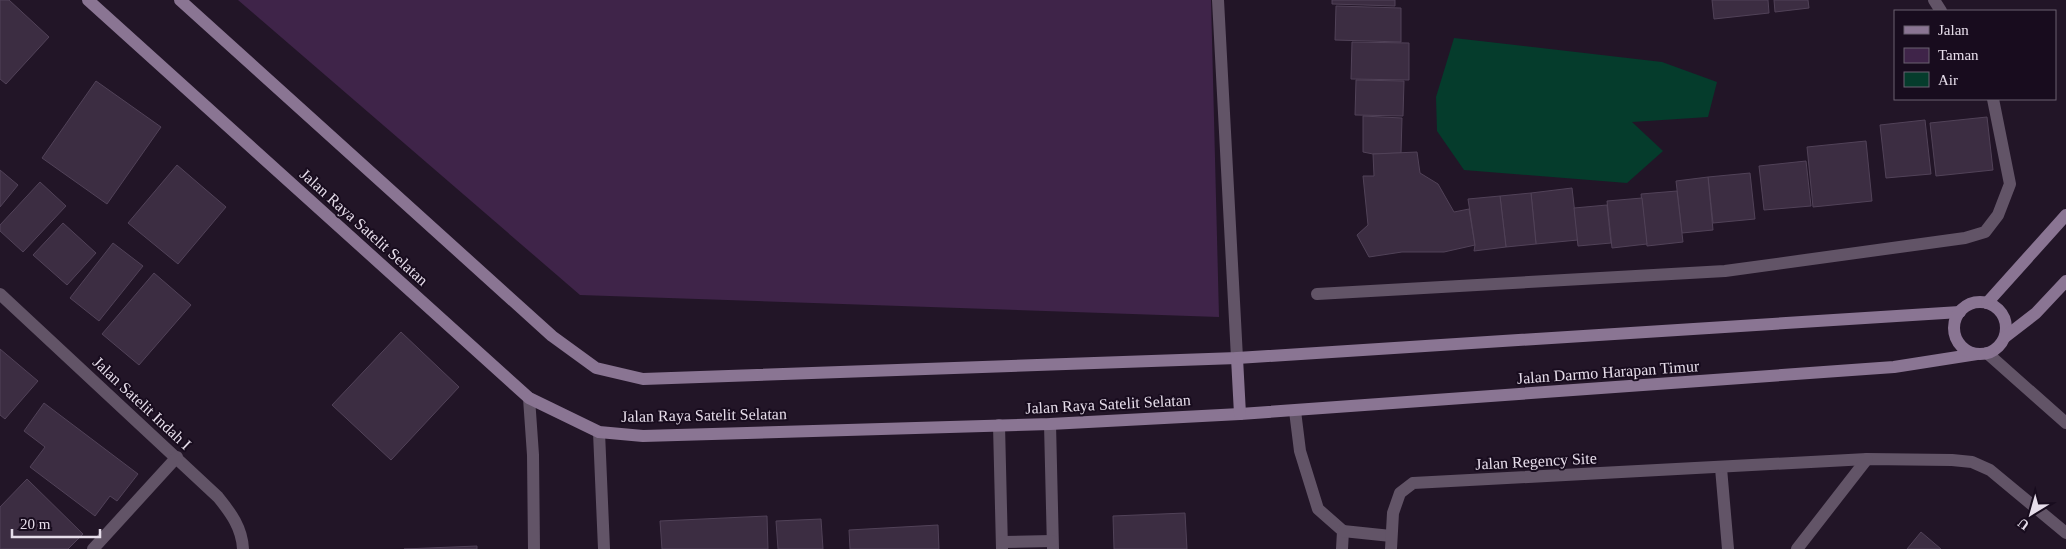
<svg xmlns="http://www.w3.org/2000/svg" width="2066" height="549" font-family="Georgia,serif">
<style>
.green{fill:#3f2449}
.water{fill:#053c2c}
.building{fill:#3c2d42;stroke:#514258}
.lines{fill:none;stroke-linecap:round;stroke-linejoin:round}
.street{stroke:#625467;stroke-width:12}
.secondary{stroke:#8a7593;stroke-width:12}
.labels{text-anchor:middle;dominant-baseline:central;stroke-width:4;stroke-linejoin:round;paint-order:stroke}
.street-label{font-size:16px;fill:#e6ddea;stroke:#180c1e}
</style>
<rect width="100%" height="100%" fill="#221527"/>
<!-- green -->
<path class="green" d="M238 0H1211L1219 317 580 295Z"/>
<!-- water -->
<path class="water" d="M1454 38 1662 62 1717 82 1708 117 1632 122 1663 151 1627 183 1464 170 1437 131 1436 97Z"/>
<!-- building -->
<g class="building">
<path d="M0 0H9L49 37 6 84 0 79Z"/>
<path d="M1332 0H1395V6L1332 4Z"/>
<path d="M1712 0H1768L1769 13 1714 19Z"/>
<path d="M1774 0H1808L1809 8 1775 12Z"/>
<path d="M1336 6 1401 8V42L1335 40Z"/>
<path d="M1352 42 1409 43V80L1351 79Z"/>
<path d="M1356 80 1404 81 1403 116 1355 115Z"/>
<path d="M96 81 161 127 107 204 42 158Z"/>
<path d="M1363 116 1402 118 1401 153 1373 154 1363 152Z"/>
<path d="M1987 117 1993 170 1936 176 1930 123Z"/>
<path d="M1925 120 1931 174 1886 178 1880 125Z"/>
<path d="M1866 141 1872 201 1813 207 1807 147Z"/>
<path d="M1417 152 1420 173 1438 184 1454 212 1469 209 1475 245 1444 252H1402L1369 257 1357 235 1368 225 1363 176H1374L1373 154Z"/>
<path d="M1806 161 1811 206 1764 210 1759 166Z"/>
<path d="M177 165 226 207 178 264 128 223Z"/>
<path d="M0 170 18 185 0 207Z"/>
<path d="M1750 173 1755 219 1713 223 1708 177Z"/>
<path d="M1708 177 1713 230 1682 233 1676 181Z"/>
<path d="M40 182 66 206 23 252 0 231V225Z"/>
<path d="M1572 188 1578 240 1536 244 1531 193Z"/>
<path d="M1677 191 1683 242 1647 246 1641 194Z"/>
<path d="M1531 193 1536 244 1506 247 1500 196Z"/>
<path d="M1500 196 1506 247 1474 251 1475 245 1468 199Z"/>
<path d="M1642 198 1647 244 1612 248 1607 201Z"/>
<path d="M1607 205 1611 243 1578 246 1574 208Z"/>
<path d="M63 223 96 253 67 285 33 255Z"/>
<path d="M113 243 143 266 99 321 70 298Z"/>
<path d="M154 273 191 305 139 365 102 334Z"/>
<path d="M401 332 459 387 391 460 332 405Z"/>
<path d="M0 349 38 381 5 419 0 415Z"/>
<path d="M44 403 138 474 117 501 110 496 95 516 30 467 45 447 24 431Z"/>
<path d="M27 479 83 534 68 549H0V507Z"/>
<path d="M1185 513 1187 549H1114L1113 516Z"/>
<path d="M767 516 768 549H662L660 521Z"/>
<path d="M821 519 823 549H778L776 521Z"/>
<path d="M938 525 939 549H850L849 530Z"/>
<path d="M1921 532 1941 549H1907Z"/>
<path d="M477 546V549H404Z"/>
</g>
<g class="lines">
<!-- street -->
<g class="street">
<path d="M1218 0 1237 358"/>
<path d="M1934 0 1941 11"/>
<path d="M0 294 218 497C231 513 242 528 243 549"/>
<path d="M1317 294 1725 271 1965 238 1985 232 1998 215 2010 184 1993 99"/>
<path d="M1987 353 2066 423"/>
<path d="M529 398 533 455 534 549"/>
<path d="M1295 411 1300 451 1318 509 1343 531 1342 549"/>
<path d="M1050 424 1053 549"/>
<path d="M999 425 1002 549"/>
<path d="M599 432 604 549"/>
<path d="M1721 468 1728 549"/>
<path d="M1343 531 1391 536"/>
<path d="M1002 542 1052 541"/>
<path d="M93 549 177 457"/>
<path d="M1391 549 1393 513 1400 493 1413 483 1867 459 1952 460 1972 462 1990 470 2066 533"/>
<path d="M1797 549 1867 459"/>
</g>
<!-- secondary -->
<g class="secondary">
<path d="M88 0 529 398 599 432 643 436 1050 424 1240 414 1894 367 1977 354"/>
<path d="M180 0 552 336 596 368 643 379 1237 358 1960 312"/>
<circle cx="1980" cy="328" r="26"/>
<path d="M1987 303 2066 215"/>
<path d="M2005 337 2036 313 2066 281"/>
<path d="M1237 358 1240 414"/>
</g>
</g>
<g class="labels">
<!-- street labels -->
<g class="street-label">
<text transform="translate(364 227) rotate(42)">Jalan Raya Satelit Selatan</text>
<text transform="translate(1608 372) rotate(-4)">Jalan Darmo Harapan Timur</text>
<text transform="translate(142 403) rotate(43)">Jalan Satelit Indah I</text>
<text transform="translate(1108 404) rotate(-3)">Jalan Raya Satelit Selatan</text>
<text transform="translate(704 415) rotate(-1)">Jalan Raya Satelit Selatan</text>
<text transform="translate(1536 461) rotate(-3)">Jalan Regency Site</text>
</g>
</g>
<!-- legend -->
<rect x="1894" y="10" width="162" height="90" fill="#180c1e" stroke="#6a6070"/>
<rect x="1904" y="26" width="25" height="8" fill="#8a7593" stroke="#6a6070"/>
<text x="1938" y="35" font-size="15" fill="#e6ddea">Jalan</text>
<rect x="1904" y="48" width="25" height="15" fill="#3f2449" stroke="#6a6070"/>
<text x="1938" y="60" font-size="15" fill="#e6ddea">Taman</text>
<rect x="1904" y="72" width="25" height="15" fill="#053c2c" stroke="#6a6070"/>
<text x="1938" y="85" font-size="15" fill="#e6ddea">Air</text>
<!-- north arrow -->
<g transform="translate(2031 514) rotate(217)" stroke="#180c1e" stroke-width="4" paint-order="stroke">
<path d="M0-4L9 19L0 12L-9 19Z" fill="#e6ddea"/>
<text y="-8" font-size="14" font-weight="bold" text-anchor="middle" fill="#e6ddea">U</text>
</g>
<!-- scale -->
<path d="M12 529v8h88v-8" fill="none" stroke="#e6ddea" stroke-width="2.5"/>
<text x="20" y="529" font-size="15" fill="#e6ddea" stroke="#180c1e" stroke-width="4" paint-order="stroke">20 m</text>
</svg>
